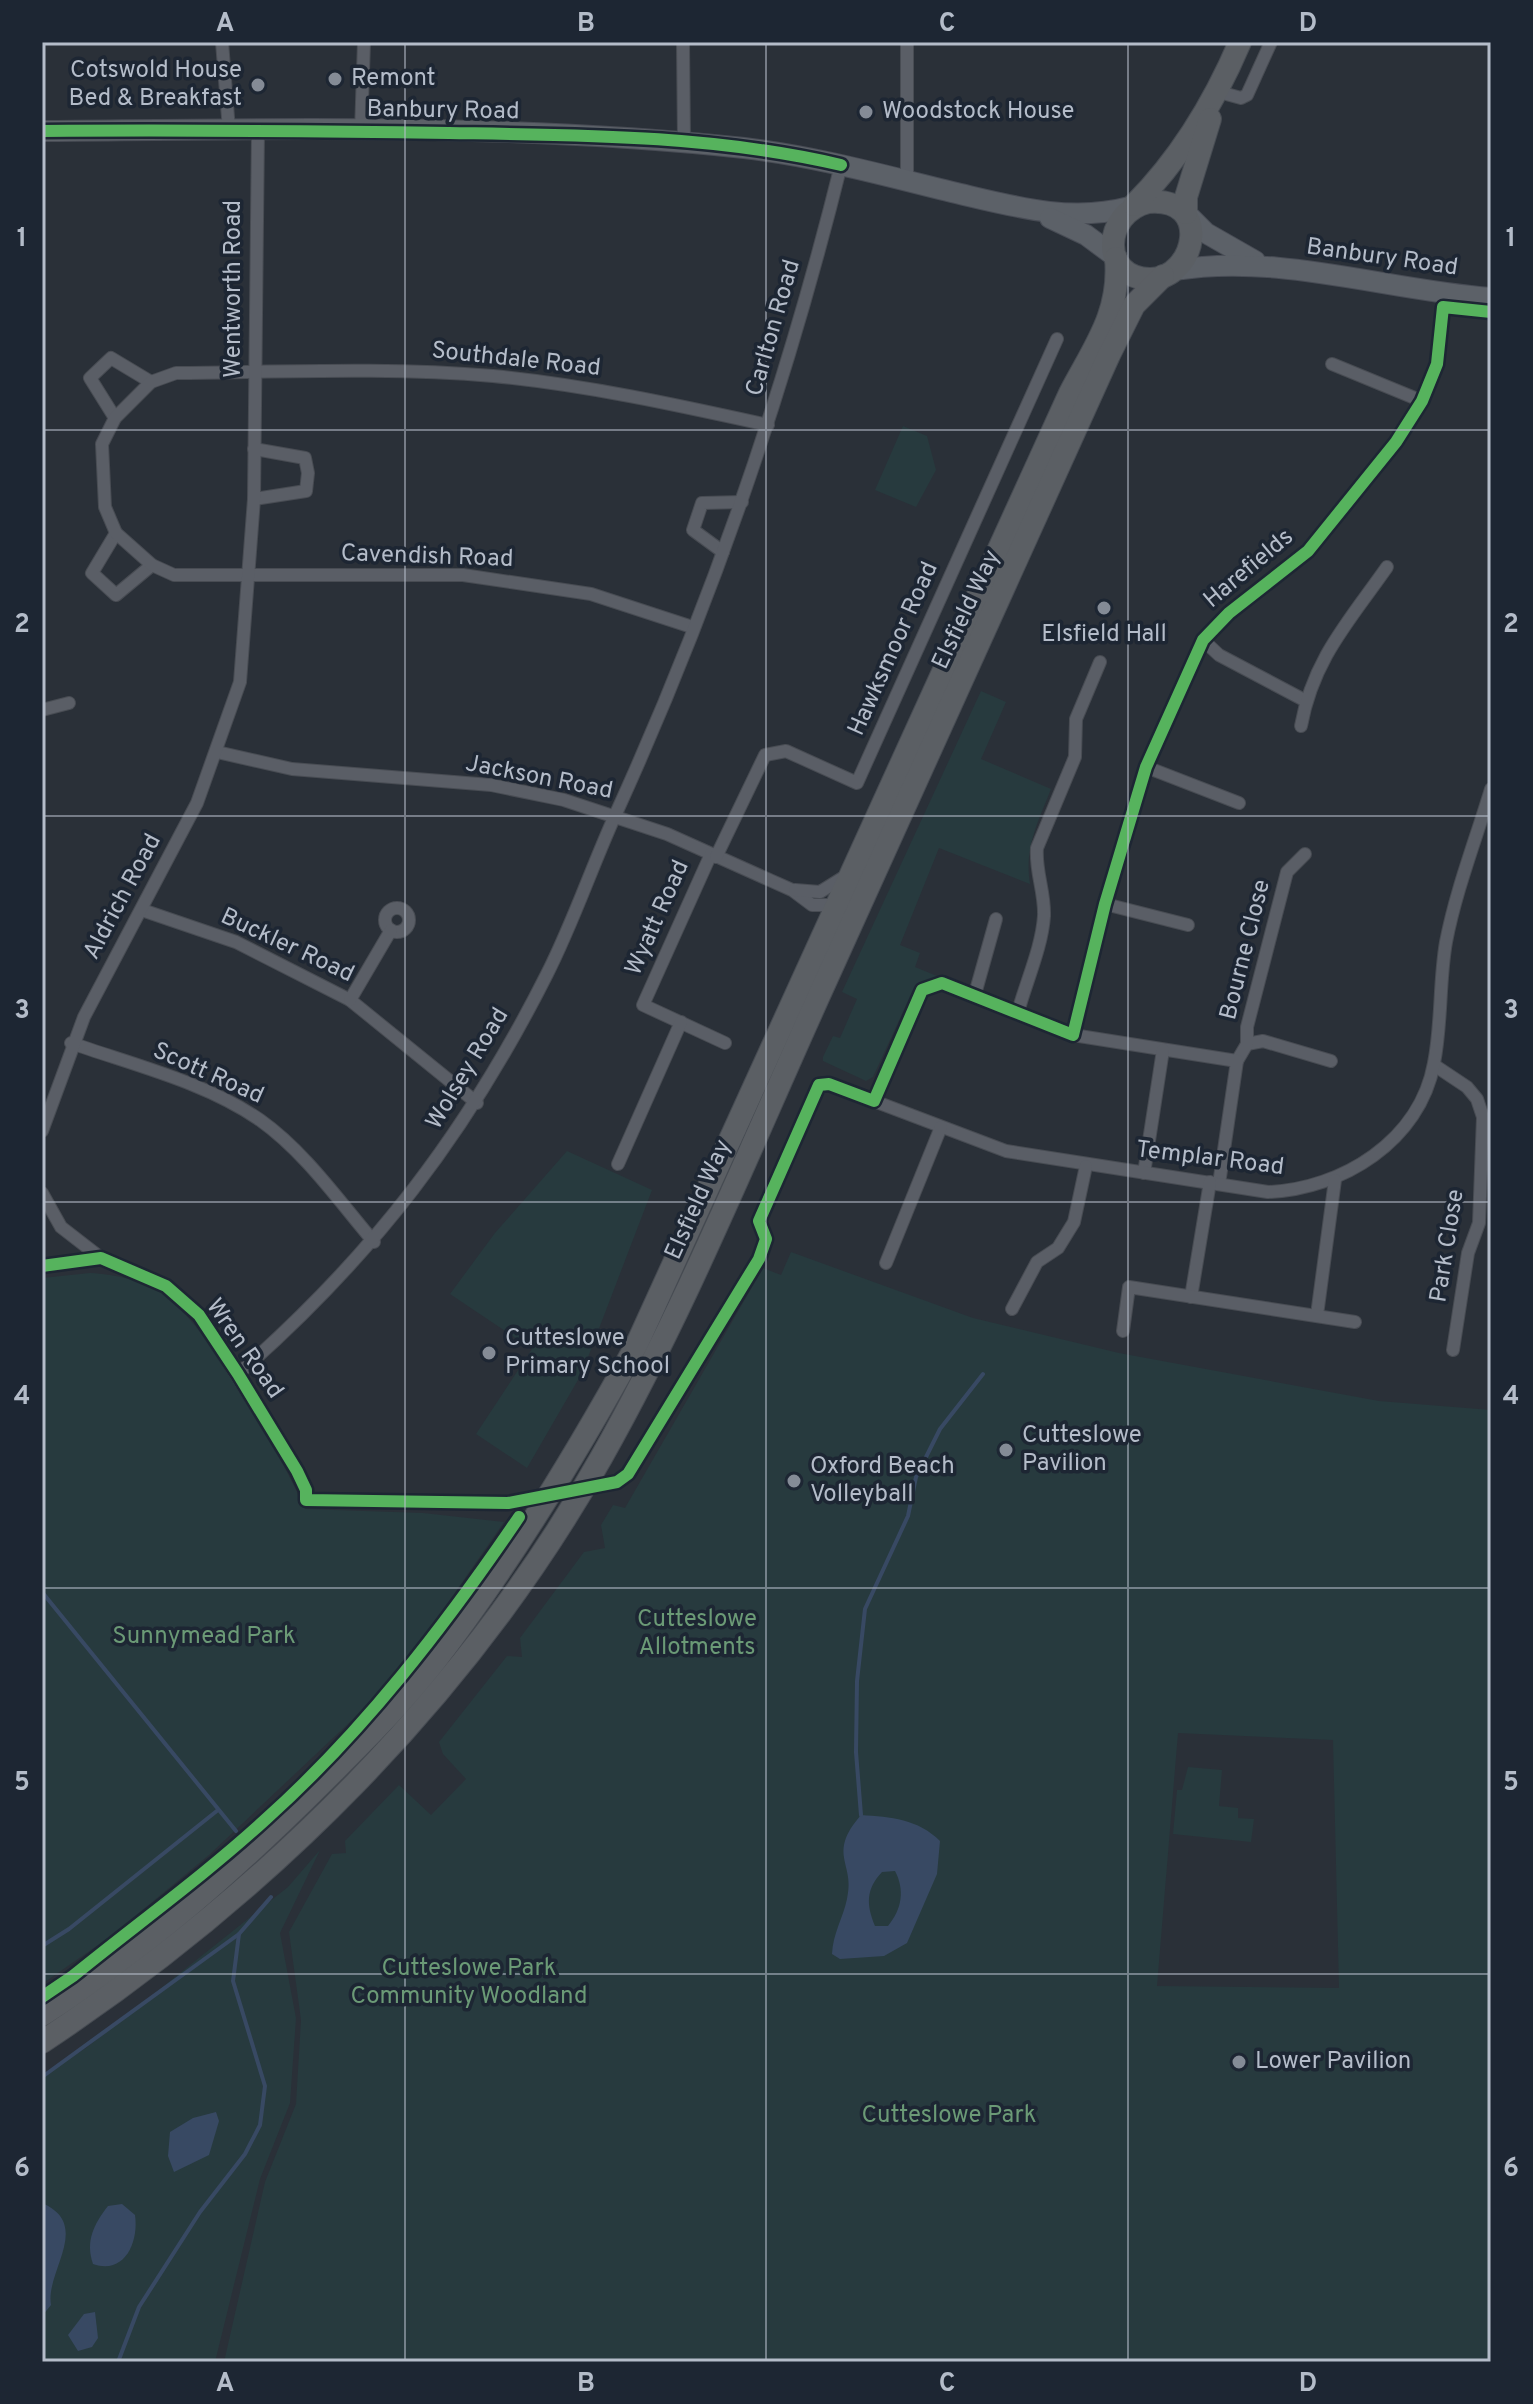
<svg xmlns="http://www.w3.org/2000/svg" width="1533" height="2404" font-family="Overpass,sans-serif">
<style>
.green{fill:#273a3e;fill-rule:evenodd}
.water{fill:#384963;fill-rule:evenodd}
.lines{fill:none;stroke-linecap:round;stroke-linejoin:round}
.stream{stroke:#384963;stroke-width:4}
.minor-casing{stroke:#484c53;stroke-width:14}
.primary-casing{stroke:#484c55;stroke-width:22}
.trunk-casing{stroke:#474c53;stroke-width:24}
.minor{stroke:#5a5e66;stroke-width:12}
.primary{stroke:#5c6168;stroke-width:20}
.trunk{stroke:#5b5f64;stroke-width:22}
.cycleway-casing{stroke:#1d2633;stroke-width:17}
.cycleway{stroke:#56b35d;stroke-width:12}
.grid{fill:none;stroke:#b4bcc9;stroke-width:2;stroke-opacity:0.55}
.poi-dot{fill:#848b96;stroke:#1d2633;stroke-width:3}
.labels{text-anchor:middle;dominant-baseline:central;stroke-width:7;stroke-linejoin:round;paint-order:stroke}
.poi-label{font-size:24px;fill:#b4bcc9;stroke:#1d2633;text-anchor:start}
.street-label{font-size:24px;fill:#b4bcc9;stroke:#1d2633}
.park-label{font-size:24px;fill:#6b9a76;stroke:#1d2633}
.neatline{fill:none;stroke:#b4bcc9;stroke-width:3}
.grid-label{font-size:26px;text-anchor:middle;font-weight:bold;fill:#b4bcc9}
</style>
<rect width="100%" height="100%" fill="#2a3038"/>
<!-- green -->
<g class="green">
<path d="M903 426 927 436 936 470 916 507 875 490Z"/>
<path d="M981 691 1006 702 981 759 1051 789C1038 822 1024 848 1030 884L939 848 900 945 920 953 915 967 937 976 913 990 873 1077 866 1081 823 1061V1057L833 1036 840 1038 857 999 842 992Z"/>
<path d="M567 1151 652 1190 582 1373 527 1468 476 1434 532 1349 450 1294 495 1233Z"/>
<path d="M791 1252 973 1318 1119 1353 1379 1401 1491 1410V2362H224L265 2182 296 2104 301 2020 289 1932 332 1854 346 1853 345 1841 399 1785 431 1815 466 1779 443 1754 439 1742 507 1656 522 1657 520 1638 584 1552 605 1548 601 1525 613 1505 625 1508 763 1268 781 1275ZM1178 1733 1333 1740 1339 1988 1157 1986Z"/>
<path d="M90 1273C114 1274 147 1281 166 1296 217 1338 277 1448 305 1509L423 1513 504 1522 413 1653 368 1705 209 1855 111 1936 42 1984V1278Z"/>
<path d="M1188 1767 1222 1770 1219 1806 1238 1808V1818L1254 1819 1251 1842 1173 1834 1177 1790H1182Z"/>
<path d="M320 1850 280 1933 296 2018 290 2103 260 2179 215 2362H42V2075L86 2048 288 1887Z"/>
</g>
<!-- water -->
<g class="water">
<path d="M861 1815C891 1817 918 1819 940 1841L937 1874 907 1943 884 1956 840 1959 832 1954C833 1933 843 1918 847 1899 856 1863 826 1855 861 1815ZM895 1871C905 1890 902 1909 888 1926H875C866 1904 866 1889 882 1872Z"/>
<path d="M216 2112 219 2121 209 2155 174 2172 168 2156 170 2132 193 2118Z"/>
<path d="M42 2203C93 2225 45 2271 51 2305L42 2316Z"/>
<path d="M122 2204 135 2215C139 2243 124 2275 93 2264 85 2241 94 2224 108 2206Z"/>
<path d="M95 2312 98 2338 92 2347 78 2351 68 2335 84 2314Z"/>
</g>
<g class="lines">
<!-- stream -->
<g class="stream">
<path d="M42 1592 236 1831"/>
<path d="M861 1815 856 1752 857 1681 865 1609 908 1516 916 1477 940 1429 983 1374"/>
<path d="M42 1946 69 1929 218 1810"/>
<path d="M42 2077 239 1934 271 1897"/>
<path d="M118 2362 139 2307 200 2212 245 2154 260 2125 265 2086 233 1981 239 1934"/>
</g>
<!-- minor casing -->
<g class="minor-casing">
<g id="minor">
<path d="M222 42 229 130"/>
<path d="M683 42 684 142"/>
<path d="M1219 92 1241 98 1247 95 1271 42"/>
<path d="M361 132 364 42"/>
<path d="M907 181V42"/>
<path d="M1332 364 1422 401"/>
<path d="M115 418 90 378 111 358 151 382"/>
<path d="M254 499 306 491 308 473 305 458 254 449"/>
<path d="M116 533 92 573 116 595 152 565"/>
<path d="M723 552 693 530 702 503 742 502"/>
<path d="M692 627 591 594 463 575H174L152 565 116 533 105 507 102 444 115 418 151 382 176 373C282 372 387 367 493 376 586 385 677 405 768 425"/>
<path d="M1203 640 1219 655 1306 701"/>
<path d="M42 710 69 703"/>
<path d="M1301 726C1313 659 1350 620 1387 567"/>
<path d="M217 752 292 769 491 785 564 800 667 834 792 890 812 905H839"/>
<path d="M1146 767 1239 803"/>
<path d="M711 854 643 1005 725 1043"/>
<path d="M716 857 765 755 786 751 857 783 1057 339"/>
<path d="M795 890 820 892 844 877"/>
<path d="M1105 904 1188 925"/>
<circle cx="397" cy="920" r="12"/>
<path d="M142 910 236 942 350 1000 477 1103"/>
<path d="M975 994 996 919"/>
<path d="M350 1000 391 930"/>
<path d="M1018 1012C1026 982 1042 947 1044 916 1045 892 1035 871 1037 848L1075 757 1076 719 1100 662"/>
<path d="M1073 1035 1105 904 1146 767 1203 640 1229 613 1308 551 1396 442 1422 401 1437 364 1445 295"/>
<path d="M71 1043C134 1065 205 1082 260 1120 305 1152 339 1201 374 1242"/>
<path d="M1247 1044 1263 1041 1331 1061"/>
<path d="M1237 1061 1247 1044V1027L1287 872 1305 854"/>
<path d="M1434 1065 1467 1087 1477 1099 1483 1117 1479 1223 1468 1253 1453 1350"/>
<path d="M874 1101 922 990 942 983 1073 1035 1237 1061 1219 1184"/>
<path d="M42 1131 84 1017 197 803 240 682 254 499 258 130"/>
<path d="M618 1164 681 1022"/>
<path d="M1144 1173 1163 1050"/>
<path d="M42 1193 61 1227 101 1258 166 1286 199 1315 297 1471"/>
<path d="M764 1233 759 1221 819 1085 829 1084 1006 1151 1268 1192C1342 1189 1420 1141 1434 1063 1442 1023 1439 982 1446 942 1456 890 1476 839 1491 789"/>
<path d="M886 1263 941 1127"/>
<path d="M1191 1297 1210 1182"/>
<path d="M1012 1309 1037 1262 1058 1248 1074 1222 1086 1166"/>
<path d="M1317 1315 1335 1180"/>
<path d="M1123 1331 1129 1287 1355 1322"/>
<path d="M238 1374C372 1257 467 1133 547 974 574 921 593 863 618 809 712 602 786 387 841 165"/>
</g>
</g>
<!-- primary casing -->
<g class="primary-casing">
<g id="primary">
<path d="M42 131C275 129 512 123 744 148 814 156 883 175 952 192 1012 206 1069 223 1130 207"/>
<path d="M1189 216 1206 233 1255 261"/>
<path d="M1050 218 1086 235 1113 255"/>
<path d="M1175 270C1279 253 1386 290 1491 298"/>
</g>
</g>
<!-- trunk casing -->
<g class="trunk-casing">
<g id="trunk">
<path d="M1148 202C1214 196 1196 279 1150 279 1099 278 1103 213 1148 202Z"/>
<path d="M1134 205C1181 158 1214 103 1240 42"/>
<path d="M1186 213V197L1210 119"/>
<path d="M42 2015C146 1949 238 1867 325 1780 362 1743 400 1706 432 1665 510 1564 576 1455 637 1344L1070 393C1094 347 1121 313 1116 258"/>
<path d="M42 2042C267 1893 468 1694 601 1458 688 1304 754 1138 827 978 921 770 1017 563 1109 355L1134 305 1163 276"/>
</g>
</g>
<!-- minor -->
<use href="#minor" class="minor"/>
<!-- primary -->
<use href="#primary" class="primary"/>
<!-- trunk -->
<use href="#trunk" class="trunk"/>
<!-- cycleway casing -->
<g class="cycleway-casing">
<g id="cycleway">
<path d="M42 131C178 130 313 131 449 133 579 135 713 135 841 165"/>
<path d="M42 1266 101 1258 166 1286 199 1315 238 1374 297 1471 306 1490V1500L508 1503 617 1482 628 1474 759 1259 766 1239 759 1221 819 1085 829 1084 874 1101 922 990 942 983 1073 1035 1105 904 1146 767 1203 640 1229 613 1308 551 1396 442 1422 401 1437 364 1443 307 1491 312"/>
<path d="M42 1997 73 1976C137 1924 205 1875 266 1819 364 1731 445 1626 519 1517"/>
</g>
</g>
<!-- cycleway -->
<use href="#cycleway" class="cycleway"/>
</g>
<!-- grid -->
<path class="grid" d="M405 42V2362M766 42V2362M1128 42V2362M42 430H1491M42 816H1491M42 1202H1491M42 1588H1491M42 1974H1491"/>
<!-- markers -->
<g class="poi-dot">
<circle cx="335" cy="79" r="8"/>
<circle cx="258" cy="85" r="8"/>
<circle cx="866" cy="112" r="8"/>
<circle cx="1104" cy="608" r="8"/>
<circle cx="489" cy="1353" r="8"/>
<circle cx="1006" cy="1450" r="8"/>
<circle cx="794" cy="1481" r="8"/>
<circle cx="1239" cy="2062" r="8"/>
</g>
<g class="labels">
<!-- poi labels -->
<g class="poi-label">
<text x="242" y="71" text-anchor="end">Cotswold House<tspan x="242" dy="28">Bed &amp; Breakfast</tspan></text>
<text x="351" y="79">Remont</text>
<text x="882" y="112">Woodstock House</text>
<text x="1104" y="635" text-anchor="middle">Elsfield Hall</text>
<text x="505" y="1339">Cutteslowe<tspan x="505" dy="28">Primary School</tspan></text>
<text x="1022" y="1436">Cutteslowe<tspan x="1022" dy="28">Pavilion</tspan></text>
<text x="810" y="1467">Oxford Beach<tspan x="810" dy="28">Volleyball</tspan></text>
<text x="1255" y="2062">Lower Pavilion</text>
</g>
<!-- street labels -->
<g class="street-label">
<text transform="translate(443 111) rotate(1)">Banbury Road</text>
<text transform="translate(1382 258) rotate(8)">Banbury Road</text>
<text transform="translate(234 289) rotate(-90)">Wentworth Road</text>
<text transform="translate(774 328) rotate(-74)">Carlton Road</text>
<text transform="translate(516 360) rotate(6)">Southdale Road</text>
<text transform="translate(427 557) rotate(2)">Cavendish Road</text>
<text transform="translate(1249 569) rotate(-40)">Harefields</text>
<text transform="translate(967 610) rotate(-65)">Elsfield Way</text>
<text transform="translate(894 649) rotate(-66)">Hawksmoor Road</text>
<text transform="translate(539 778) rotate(11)">Jackson Road</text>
<text transform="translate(123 897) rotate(-62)">Aldrich Road</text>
<text transform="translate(658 918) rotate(-66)">Wyatt Road</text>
<text transform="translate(287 946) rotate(25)">Buckler Road</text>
<text transform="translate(1246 950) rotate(-76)">Bourne Close</text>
<text transform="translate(468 1069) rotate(-59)">Wolsey Road</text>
<text transform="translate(208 1074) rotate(24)">Scott Road</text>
<text transform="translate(1210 1159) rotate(7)">Templar Road</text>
<text transform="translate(699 1200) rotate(-66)">Elsfield Way</text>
<text transform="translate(1448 1246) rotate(-81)">Park Close</text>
<text transform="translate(244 1349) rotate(55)">Wren Road</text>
</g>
<!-- park labels -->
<g class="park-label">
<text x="697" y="1620">Cutteslowe<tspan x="697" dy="28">Allotments</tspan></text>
<text x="204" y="1637">Sunnymead Park</text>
<text x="469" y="1969">Cutteslowe Park<tspan x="469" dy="28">Community Woodland</tspan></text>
<text x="949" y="2116">Cutteslowe Park</text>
</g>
</g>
<!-- border -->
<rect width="1533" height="2404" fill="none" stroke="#1d2633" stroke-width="88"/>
<rect x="44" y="44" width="1445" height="2316" class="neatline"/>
<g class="grid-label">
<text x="225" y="31">A</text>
<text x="586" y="31">B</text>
<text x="947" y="31">C</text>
<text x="1308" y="31">D</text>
<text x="22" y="246">1</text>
<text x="1511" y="246">1</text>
<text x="22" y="632">2</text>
<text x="1511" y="632">2</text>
<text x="22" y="1018">3</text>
<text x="1511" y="1018">3</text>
<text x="22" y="1404">4</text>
<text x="1511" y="1404">4</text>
<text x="22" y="1790">5</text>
<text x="1511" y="1790">5</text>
<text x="22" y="2176">6</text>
<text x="1511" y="2176">6</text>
<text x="225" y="2391">A</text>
<text x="586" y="2391">B</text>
<text x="947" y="2391">C</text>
<text x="1308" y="2391">D</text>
</g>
</svg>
